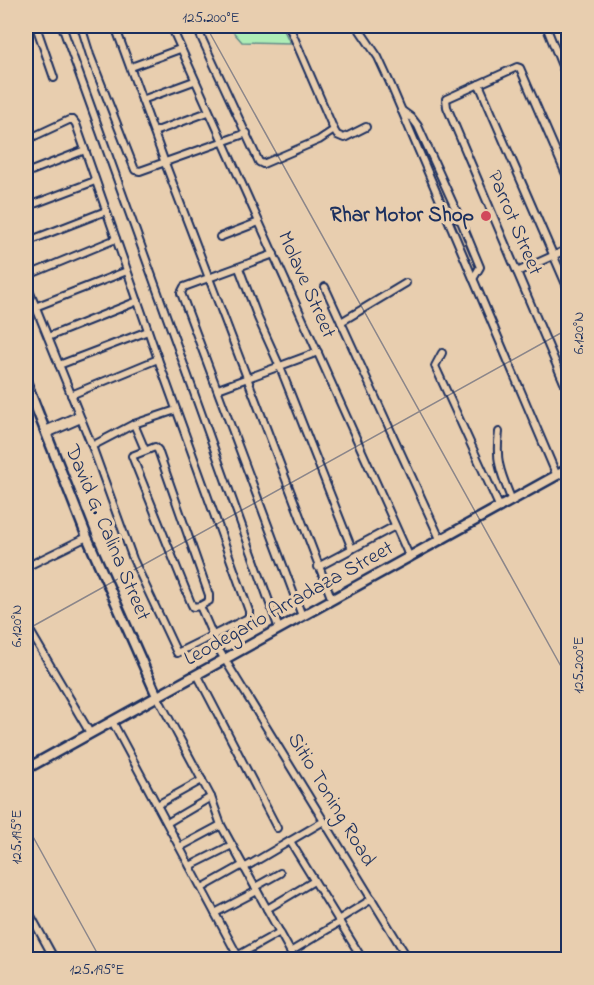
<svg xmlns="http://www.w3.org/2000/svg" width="594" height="985" font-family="'Indie Flower',sans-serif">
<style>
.green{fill:#adedb6;stroke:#648e8a;stroke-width:1.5}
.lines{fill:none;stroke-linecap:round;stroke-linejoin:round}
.minor-casing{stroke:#1b2f5e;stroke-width:10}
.tertiary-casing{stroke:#1b2f5e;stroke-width:13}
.minor{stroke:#e8ceaf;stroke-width:6}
.tertiary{stroke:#e8ceaf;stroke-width:8}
.ticks{fill:none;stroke:#1b2f5e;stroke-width:1.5;stroke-opacity:0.45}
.poi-dot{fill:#d1495b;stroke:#e8ceaf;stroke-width:2}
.labels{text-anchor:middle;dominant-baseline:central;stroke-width:6;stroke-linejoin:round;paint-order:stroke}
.poi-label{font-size:21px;font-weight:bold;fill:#1b2f5e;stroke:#e8ceaf;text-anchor:end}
.street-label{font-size:21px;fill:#1b2f5e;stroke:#e8ceaf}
.neatline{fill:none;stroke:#1b2f5e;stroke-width:2}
.ticks-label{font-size:15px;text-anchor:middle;fill:#1b2f5e}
</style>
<rect width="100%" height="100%" fill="#e8ceaf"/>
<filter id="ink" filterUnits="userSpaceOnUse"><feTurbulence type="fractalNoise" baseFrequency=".0167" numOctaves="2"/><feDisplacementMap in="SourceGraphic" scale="12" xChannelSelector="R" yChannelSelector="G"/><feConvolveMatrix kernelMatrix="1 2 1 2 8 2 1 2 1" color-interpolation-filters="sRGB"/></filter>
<g filter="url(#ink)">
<!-- green -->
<path class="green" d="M228 26H282L290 43 242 42Z"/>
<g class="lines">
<!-- minor casing -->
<g class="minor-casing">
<g id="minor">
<path d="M36 26 54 78"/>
<path d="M62 26 279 629"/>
<path d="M81 26 90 55 135 170 140 171 247 133"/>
<path d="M115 26 165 163 332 600"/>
<path d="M171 26 410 558"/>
<path d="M196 26 259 162 263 164 319 140 334 130 289 26"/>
<path d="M357 26 378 57 390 83 557 476"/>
<path d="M546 26 568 81"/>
<path d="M131 67 180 49"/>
<path d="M479 84 568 289"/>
<path d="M142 100 194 81"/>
<path d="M401 110 412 118 418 126 461 221 480 267 473 279"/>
<path d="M334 130 337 135 344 138 366 127"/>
<path d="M154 132 208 112"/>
<path d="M26 140 69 120H73L76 124 158 359 249 611V616L246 619 177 653 133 559 92 446 26 283"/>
<path d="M26 173 85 150"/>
<path d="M568 179 520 68 517 67 446 99 447 107 568 392"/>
<path d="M26 207 95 181"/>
<path d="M442 209 461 221"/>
<path d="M220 237 259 222"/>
<path d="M26 242 106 211"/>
<path d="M274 254 184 287 181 293 302 616"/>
<path d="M239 268 258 318 280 367 352 549"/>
<path d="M517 272 568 249"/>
<path d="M26 276 116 239"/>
<path d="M325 287 441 541"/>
<path d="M35 307 127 271"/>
<path d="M341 322 406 283"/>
<path d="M48 337 138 301"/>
<path d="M442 353 435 366 500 508"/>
<path d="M59 365 148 331"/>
<path d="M218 389 318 352"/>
<path d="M71 395 158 359"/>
<path d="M134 424 145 450"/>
<path d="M45 430 79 415"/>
<path d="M499 432C495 462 501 473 512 501"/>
<path d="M47 434 81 419"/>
<path d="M92 446 134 424 176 410"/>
<path d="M155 447 158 450 209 595V601L200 606 193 607 191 603 132 456Z"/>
<path d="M26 567 87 537"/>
<path d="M318 567 395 526"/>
<path d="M200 606 219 650 409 960"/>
<path d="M26 624 90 733"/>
<path d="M197 674 277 828"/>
<path d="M157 696 211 797 221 825 295 960"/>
<path d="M112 721 240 960"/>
<path d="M157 805 202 780"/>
<path d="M167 823 211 797"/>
<path d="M290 841 363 960"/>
<path d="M180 847 221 825"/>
<path d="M190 866 232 845"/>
<path d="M244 868 324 821"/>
<path d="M255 887 280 873"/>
<path d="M202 888 243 865"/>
<path d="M26 907 55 960"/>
<path d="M267 909 314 881"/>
<path d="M215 913 257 891"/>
<path d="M338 920 372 899"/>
<path d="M290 952 340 922"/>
<path d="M237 956 280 932"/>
</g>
</g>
<!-- tertiary casing -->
<g class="tertiary-casing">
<g id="tertiary">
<path d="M26 382 87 537 157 696"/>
<path d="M26 769 568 469"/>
</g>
</g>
<!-- minor -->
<use href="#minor" class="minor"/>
<!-- tertiary -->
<use href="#tertiary" class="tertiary"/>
</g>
</g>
<!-- ticks -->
<path class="ticks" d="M206 26 568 679M26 630 568 329M26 824 101 960M554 960 568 951"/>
<!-- markers -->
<circle class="poi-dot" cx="486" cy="216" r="6"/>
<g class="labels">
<!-- poi labels -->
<g class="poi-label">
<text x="474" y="216">Rhar Motor Shop</text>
</g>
<!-- street labels -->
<g class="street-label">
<text transform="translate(514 223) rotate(67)">Parrot Street</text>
<text transform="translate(306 285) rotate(66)">Molave Street</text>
<text transform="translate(107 533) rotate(67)">David G. Calina Street</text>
<text transform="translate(289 604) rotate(-29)">Leodegario Arradaza Street</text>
<text transform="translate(331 800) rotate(59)">Sitio Toning Road</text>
</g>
</g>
<!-- margin -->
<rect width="594" height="985" fill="none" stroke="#e8ceaf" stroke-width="66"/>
<rect x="33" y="33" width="528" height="919" class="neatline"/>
<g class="ticks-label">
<text x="211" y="22">125.200°E</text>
<text transform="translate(578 333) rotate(-90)" y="5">6.120°N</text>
<text transform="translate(16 626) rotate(-90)" y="5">6.120°N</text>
<text transform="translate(578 665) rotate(-90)" y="5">125.200°E</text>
<text transform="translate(16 837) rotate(-90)" y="5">125.195°E</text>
<text x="97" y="974">125.195°E</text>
</g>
</svg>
